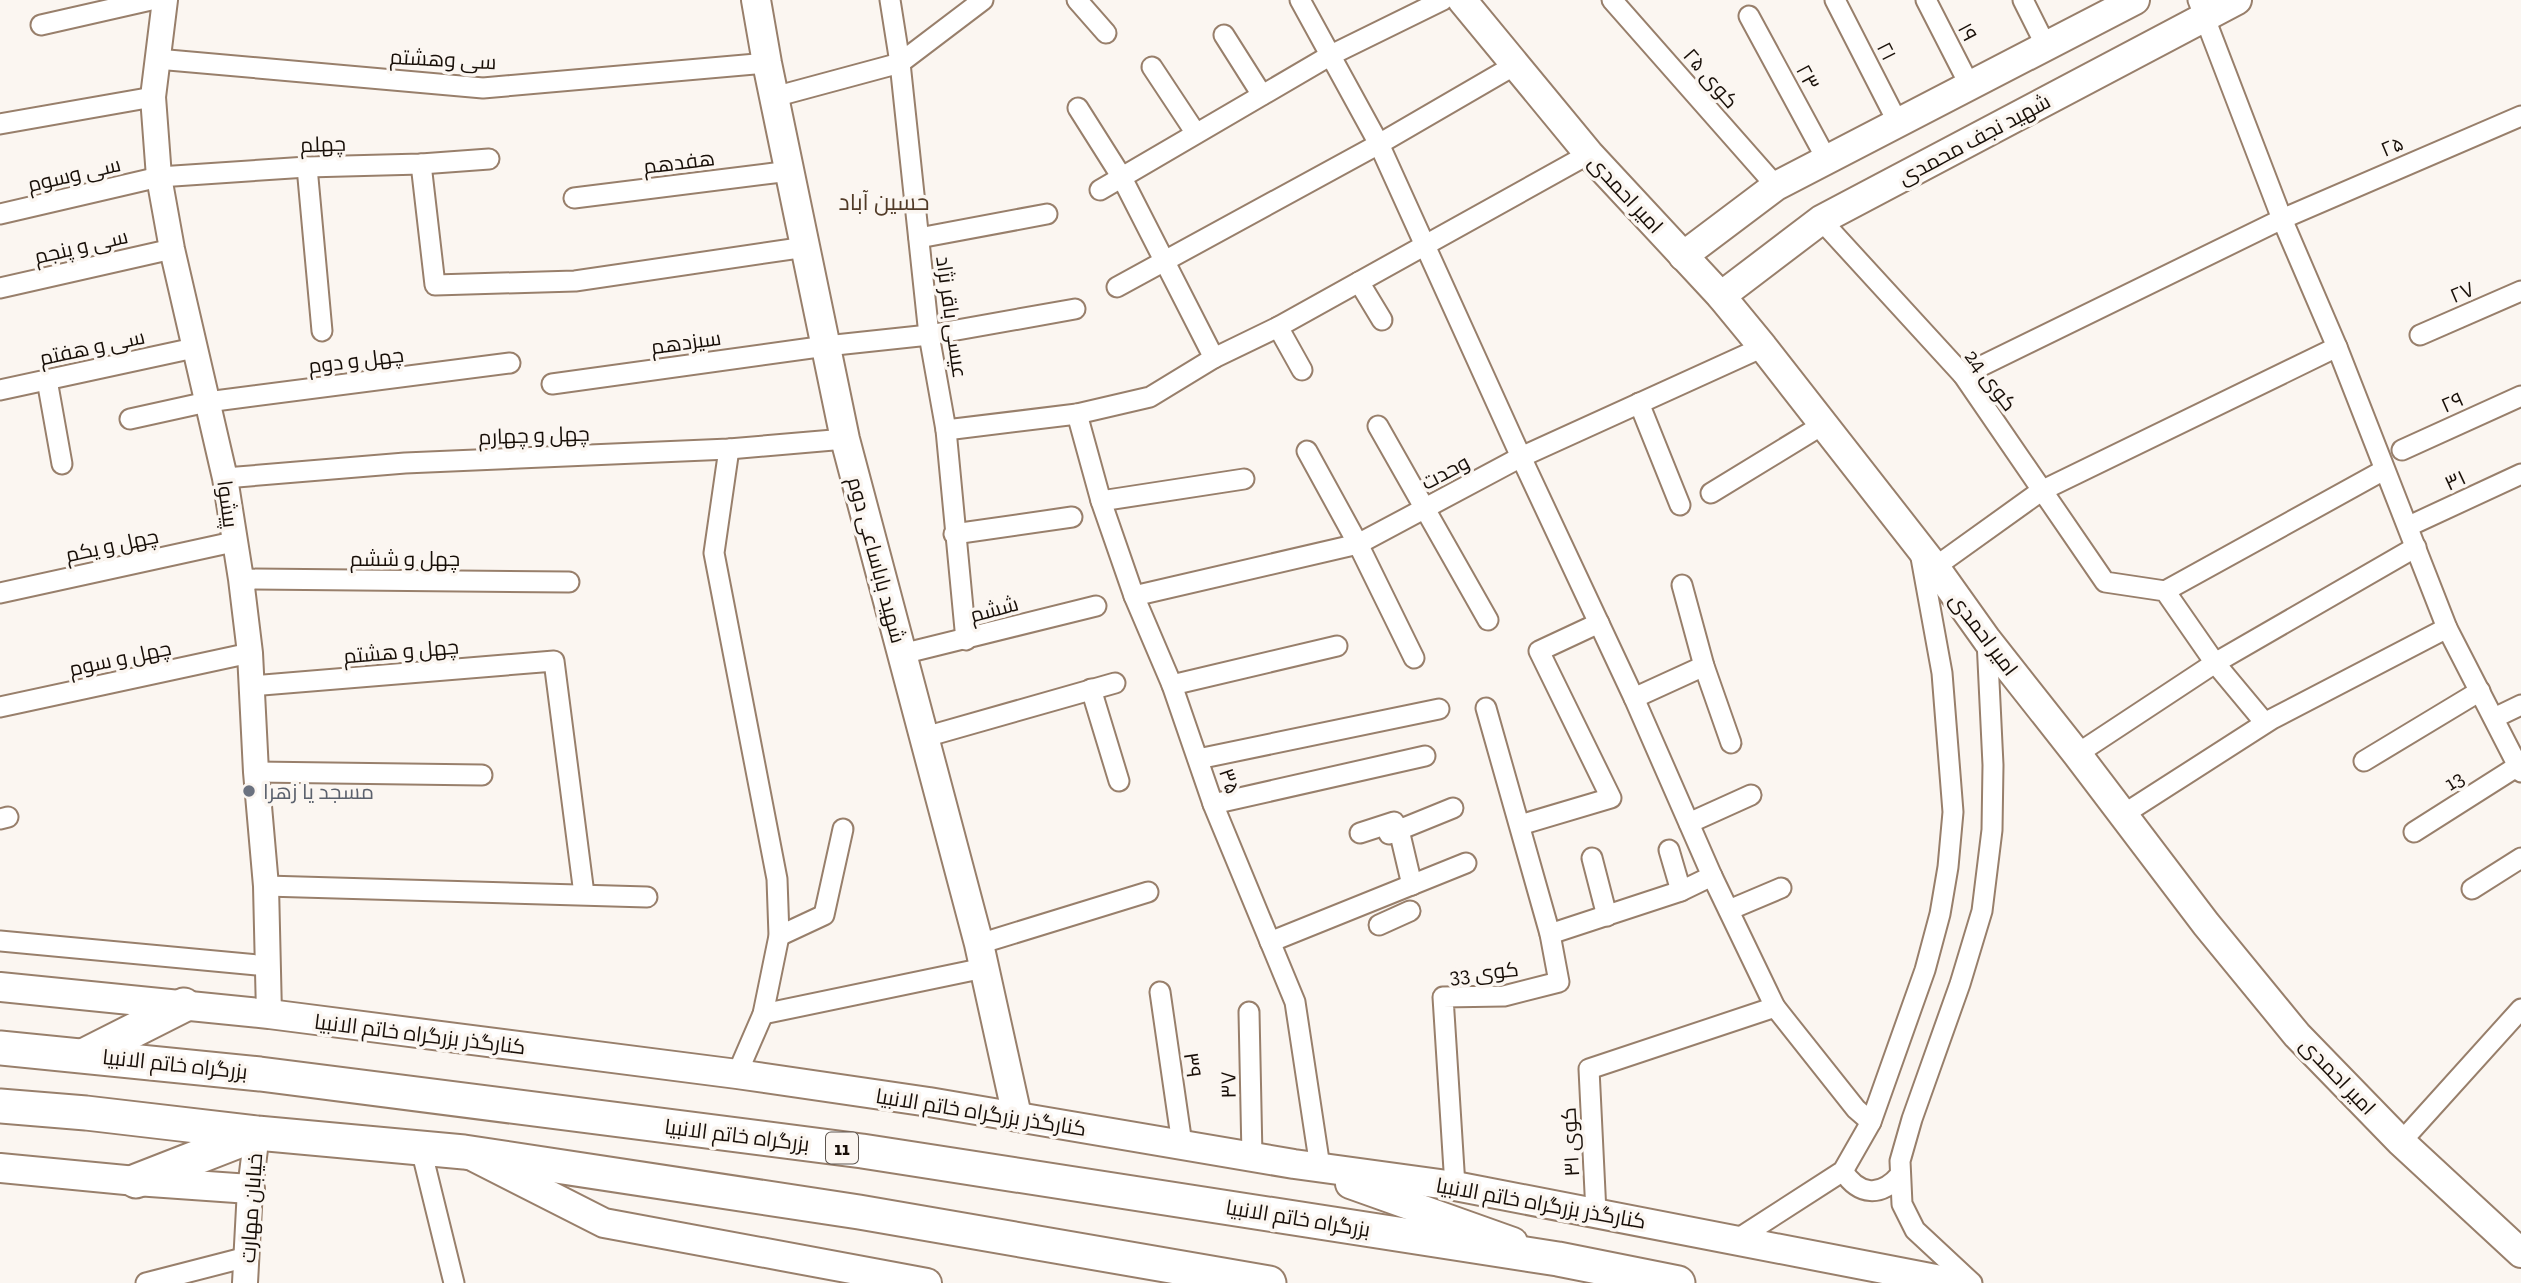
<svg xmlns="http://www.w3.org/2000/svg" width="2521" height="1283" font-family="'Zilla Slab',Cairo,serif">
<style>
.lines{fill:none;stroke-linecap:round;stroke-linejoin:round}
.minor-casing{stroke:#987f6b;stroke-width:23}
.tertiary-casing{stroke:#987f6b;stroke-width:28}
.secondary-casing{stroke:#987f6b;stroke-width:32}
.trunk-casing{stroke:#987f6b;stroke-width:37}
.minor{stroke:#fff;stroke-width:19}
.tertiary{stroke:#fff;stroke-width:24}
.secondary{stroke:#fff;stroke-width:28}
.trunk{stroke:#fff;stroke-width:33}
.worship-dot{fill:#6b7280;stroke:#fbf6f1;stroke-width:2.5}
.labels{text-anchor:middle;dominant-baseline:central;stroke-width:7;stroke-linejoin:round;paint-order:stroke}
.shield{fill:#fbf6f1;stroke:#5c544e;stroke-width:2}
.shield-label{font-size:19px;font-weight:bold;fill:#180f08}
.street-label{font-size:21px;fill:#180f08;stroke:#fbf6f1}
.worship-label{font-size:21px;fill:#5b616d;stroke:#fbf6f1;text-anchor:start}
.neighbourhood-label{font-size:23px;fill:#513b28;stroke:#fbf6f1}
</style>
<rect width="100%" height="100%" fill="#fbf6f1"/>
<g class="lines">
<!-- minor casing -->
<g class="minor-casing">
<g id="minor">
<path d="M890 0 900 63 929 335 946 430 966 640"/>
<path d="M1077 0 1106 33"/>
<path d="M1300 0 1379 144 1521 457 1634 698 1712 876 1775 1007 1856 1109 1871 1122"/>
<path d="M1612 0 1776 186"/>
<path d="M1835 0 1898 123"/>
<path d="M1926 0 1970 86"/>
<path d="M2023 0 2046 46"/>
<path d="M2198 0 2282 219 2337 347 2447 628 2521 772"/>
<path d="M1749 16 1827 160"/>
<path d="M41 25 151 0"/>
<path d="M1224 35 1262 95"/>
<path d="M157 59 483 88 767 63"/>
<path d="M1152 67 1195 132"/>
<path d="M774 97 900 63 983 0"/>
<path d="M1078 108 1121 176 1214 358"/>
<path d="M0 124 153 97"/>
<path d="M421 164 435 285 575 281 806 247"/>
<path d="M307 167 322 331"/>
<path d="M1100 190 1331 55 1443 0"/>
<path d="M574 198 790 171"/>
<path d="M0 214 159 177 307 167 421 164 489 159"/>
<path d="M1821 220 1963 375 2105 582 2165 591 2215 663 2265 723"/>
<path d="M919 238 1047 214"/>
<path d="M1359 282 1382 320"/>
<path d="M1117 287 1379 144 1515 65"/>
<path d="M0 288 172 249"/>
<path d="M1278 327 1302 370"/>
<path d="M2420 335 2521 291"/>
<path d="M1963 375 2282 219 2521 116"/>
<path d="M47 380 62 464"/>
<path d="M552 384 826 346 929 335 1075 309"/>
<path d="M0 390 194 348"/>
<path d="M1639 403 1680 505"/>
<path d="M1077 414 1101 501 1134 596 1172 685 1213 804 1295 1002 1320 1167"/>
<path d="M130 419 207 402 510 363"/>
<path d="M1378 426 1488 620"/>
<path d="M946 430 1077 414 1150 397 1214 358 1278 327 1589 154"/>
<path d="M729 449 714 553 777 879 779 936 763 1014 737 1074"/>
<path d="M2402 450 2521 396"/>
<path d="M1307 451 1358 544 1414 658"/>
<path d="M225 478 405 463 729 449 845 439"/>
<path d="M1711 493 1824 424"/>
<path d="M1101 501 1244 479"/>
<path d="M2409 526 2521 474"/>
<path d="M954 534 1072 517"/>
<path d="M1935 567 2041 491 2337 347"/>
<path d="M241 579 569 582"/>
<path d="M1682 585 1704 666 1731 743"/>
<path d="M2165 591 2384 470"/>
<path d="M0 593 233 542"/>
<path d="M1134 596 1358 544 1521 457 1763 347"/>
<path d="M902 654 1096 606"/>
<path d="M1172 685 1337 646"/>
<path d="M252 686 554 661 584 894"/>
<path d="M1091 689 1119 781"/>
<path d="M1634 698 1704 666"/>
<path d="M0 707 250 653"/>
<path d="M2494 718 2521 705"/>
<path d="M925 737 1115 683"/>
<path d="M2077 754 2215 663 2416 547"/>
<path d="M1198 759 1439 709"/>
<path d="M2364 761 2480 691"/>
<path d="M256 772 482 775"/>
<path d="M1213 804 1425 756"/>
<path d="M2124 814 2272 719 2447 628"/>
<path d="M0 819 8 817"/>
<path d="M1689 823 1751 795"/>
<path d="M1520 825 1611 798 1539 651 1599 623"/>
<path d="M2414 832 2518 766"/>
<path d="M1360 833 1394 822 1399 830 1412 885"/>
<path d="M1389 834 1453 808"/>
<path d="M1669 850 1681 891"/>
<path d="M1592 858 1607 916"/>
<path d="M266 886 647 897"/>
<path d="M2472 889 2521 858"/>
<path d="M1729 910 1781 888"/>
<path d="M1379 925 1410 911"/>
<path d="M1550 934 1681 891 1712 876"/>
<path d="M779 936 824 915 843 829"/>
<path d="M0 941 268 966"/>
<path d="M1270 942 1466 863"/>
<path d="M979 944 1148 892"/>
<path d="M1160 992 1182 1144"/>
<path d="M1249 1012 1252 1156"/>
<path d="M763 1014 984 968"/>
<path d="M2401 1142 2521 1009"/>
<path d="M421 1149 454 1283"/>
<path d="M1843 1171C1859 1196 1881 1197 1900 1175"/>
<path d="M1455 1186 1443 997 1504 996 1559 982 1550 934 1486 708"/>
<path d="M1596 1213 1589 1069 1775 1007"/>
<path d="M1736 1240 1843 1171 1871 1122 1925 970 1940 914 1948 867 1953 812 1942 673 1920 552"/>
<path d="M146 1283 247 1257"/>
<path d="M1972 1283 1915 1230 1902 1204 1900 1161 1912 1119 1960 984 1982 911 1992 830 1993 765 1987 640"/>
</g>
</g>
<!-- tertiary casing -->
<g class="tertiary-casing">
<g id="tertiary">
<path d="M165 0 153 97 159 177 172 249 225 478 241 579 250 653 256 772 266 886 269 1014"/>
<path d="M245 1283 250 1189 257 1133"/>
</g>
</g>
<!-- secondary casing -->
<g class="secondary-casing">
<g id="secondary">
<path d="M756 0 767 63 845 439 979 944 1017 1116"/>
<path d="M1462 0 1589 154 1721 296 1763 347 1935 567 1987 640 2077 754 2206 924 2297 1035 2401 1142 2521 1253"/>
<path d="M1683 256 1776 186 2135 0"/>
<path d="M1721 296 1821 220 2237 0"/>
<path d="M0 987 269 1014 737 1074 929 1102 1294 1164 1455 1186 1956 1283"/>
<path d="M476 1158 604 1223 927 1283"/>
<path d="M0 1168 136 1181 250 1189"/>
<path d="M1350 1184 1513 1242"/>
</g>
</g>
<!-- trunk casing -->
<g class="trunk-casing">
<g id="trunk">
<path d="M0 1048 260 1074 862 1151 1558 1259 1678 1283"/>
<path d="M85 1055 184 1005"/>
<path d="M0 1106 86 1113 257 1133 464 1152 859 1212 1269 1283"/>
<path d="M136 1181 254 1135"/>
</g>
</g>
<!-- minor -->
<use href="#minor" class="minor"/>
<!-- tertiary -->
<use href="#tertiary" class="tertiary"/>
<!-- secondary -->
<use href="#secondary" class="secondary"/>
<!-- trunk -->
<use href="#trunk" class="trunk"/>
</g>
<!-- markers -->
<circle class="worship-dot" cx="249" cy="791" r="7"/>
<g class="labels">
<!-- shield labels -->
<rect class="shield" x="826" y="1132.5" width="32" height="31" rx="5"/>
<g class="shield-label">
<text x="842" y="1148">11</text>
</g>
<!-- street labels -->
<g class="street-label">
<text transform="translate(1968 32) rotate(62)">۱۹</text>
<text transform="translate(1887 51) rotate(63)">۲۱</text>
<text transform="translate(443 59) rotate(3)">سی وهشتم</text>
<text transform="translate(1808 77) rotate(62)">۲۳</text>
<text transform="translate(1711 78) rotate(49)">کوی ۲۵</text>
<text transform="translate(1974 139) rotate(-28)">شهید نجف محمدی</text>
<text transform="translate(323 144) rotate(-2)">چهلم</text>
<text transform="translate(2392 146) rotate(-23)">۲۵</text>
<text transform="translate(679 162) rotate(-7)">هفدهم</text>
<text transform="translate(74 174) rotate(-13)">سی وسوم</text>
<text transform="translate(1626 194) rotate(47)">امیر احمدی</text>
<text transform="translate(81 246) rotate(-13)">سی و پنجم</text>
<text transform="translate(2462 292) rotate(-23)">۲۷</text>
<text transform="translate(952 317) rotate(82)">عیسی باقر نژاد</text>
<text transform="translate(686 342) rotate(-8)">سیزدهم</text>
<text transform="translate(92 347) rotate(-12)">سی و هفتم</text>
<text transform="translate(356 360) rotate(-7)">چهل و دوم</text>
<text transform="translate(1991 380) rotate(53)">کوی 24</text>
<text transform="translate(2452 402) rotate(-24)">۲۹</text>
<text transform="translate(534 435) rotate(-2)">چهل و چهارم</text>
<text transform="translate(1445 472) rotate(-28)">وحدت</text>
<text transform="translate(2455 480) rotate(-25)">۳۱</text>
<text transform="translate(228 504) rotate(82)">پیشوا</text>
<text transform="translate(112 545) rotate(-12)">چهل و یکم</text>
<text x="405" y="558">چهل و ششم</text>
<text transform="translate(877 560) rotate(75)">شهید باباساعی دوم</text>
<text transform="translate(994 609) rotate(-15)">ششم</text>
<text transform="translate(1984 634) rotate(53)">امیر احمدی</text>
<text transform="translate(401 651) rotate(-5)">چهل و هشتم</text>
<text transform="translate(120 658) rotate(-12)">چهل و سوم</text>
<text transform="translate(2454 780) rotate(-32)">13</text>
<text transform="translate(1230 781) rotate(71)">۳۵</text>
<text transform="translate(1484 972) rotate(-6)">کوی 33</text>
<text transform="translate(420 1034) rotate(7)">کنارگذر بزرگراه خاتم الانبیا</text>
<text transform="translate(175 1064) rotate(6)">بزرگراه خاتم الانبیا</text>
<text transform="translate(1193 1065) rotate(82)">۳۹</text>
<text transform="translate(2338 1076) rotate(46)">امیر احمدی</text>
<text transform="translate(1228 1085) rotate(-91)">۳۷</text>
<text transform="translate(981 1112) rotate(9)">کنارگذر بزرگراه خاتم الانبیا</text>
<text transform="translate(737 1135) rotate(7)">بزرگراه خاتم الانبیا</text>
<text transform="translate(1570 1142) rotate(-93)">کوی ۳۱</text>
<text transform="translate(1541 1203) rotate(10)">کنارگذر بزرگراه خاتم الانبیا</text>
<text transform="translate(251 1208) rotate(-86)">خیابان مهارت</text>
<text transform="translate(1298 1218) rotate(9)">بزرگراه خاتم الانبیا</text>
</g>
<!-- worship labels -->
<g class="worship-label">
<text x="263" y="791">مسجد یا زهرا</text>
</g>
<!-- neighbourhood labels -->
<g class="neighbourhood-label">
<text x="884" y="202">حسین آباد</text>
</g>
</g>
</svg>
